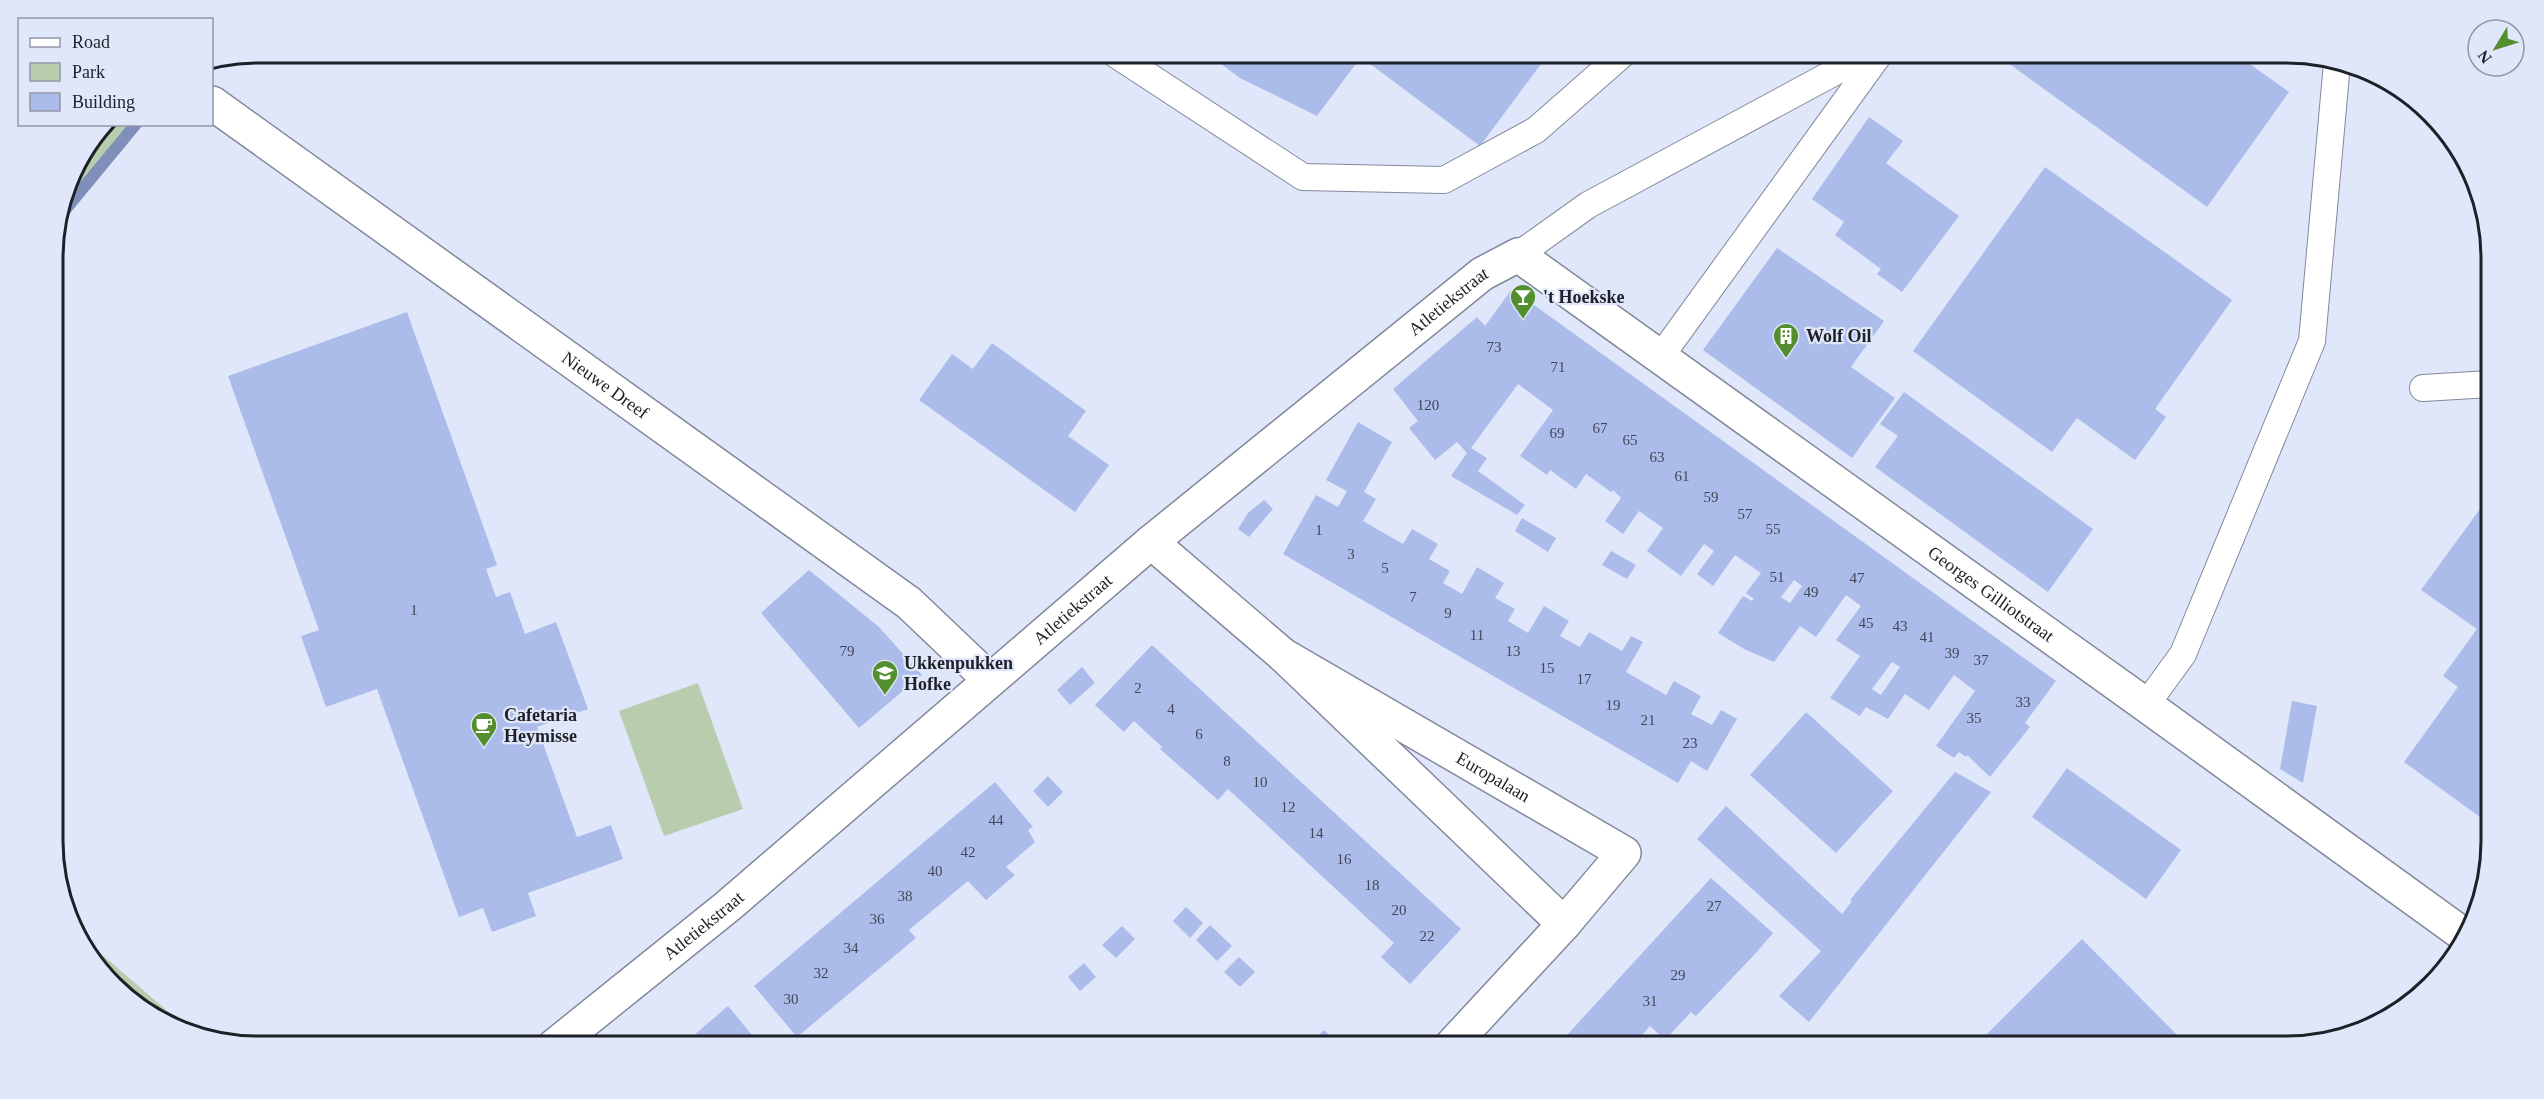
<svg xmlns="http://www.w3.org/2000/svg" width="2544" height="1099" font-family="'Times New Roman',serif">
<style>
.green{fill:#b7cdad}
.lines{fill:none;stroke-linecap:round;stroke-linejoin:round}
.stream{stroke:#808eba;stroke-width:12}
.building{fill:#acbcea;fill-rule:evenodd}
.service-casing{stroke:#83899b;stroke-width:28}
.minor-casing{stroke:#83899b;stroke-width:36}
.service{stroke:#fff;stroke-width:26}
.minor{stroke:#fff;stroke-width:33}
.labels{text-anchor:middle;dominant-baseline:central;stroke-width:4.5;stroke-linejoin:round;paint-order:stroke}
.number-label{font-size:15px;fill:#424758}
.poi-label{font-size:18px;font-weight:bold;fill:#1e2027;stroke:#e0e7fb;text-anchor:start}
.street-label{font-size:18px;fill:#1e2027;stroke:#e0e7fb}
.rim{fill:none;stroke:#1e2027;stroke-width:3}
</style>
<rect width="100%" height="100%" fill="#e0e7fb"/>
<!-- green -->
<g class="green">
<path d="M106 125H136L60 216 74 167Z"/>
<path d="M698 683 743 809 664 836 619 711Z"/>
<path d="M84 939 194 1034 179 1031 95 967Z"/>
</g>
<g class="lines">
<!-- stream -->
<path class="stream" d="M60 216 136 124"/>
</g>
<!-- building -->
<g class="building">
<path d="M1205 52H1550L1480 146 1361 57 1317 116 1240 78Z"/>
<path d="M1993 52H2233L2289 92 2207 207Z"/>
<path d="M1869 117 1903 141 1886 163 1959 216 1902 292 1877 274 1881 269 1835 235 1844 222 1812 199Z"/>
<path d="M2045 167 2232 300 2155 409 2166 417 2135 460 2077 418 2052 452 1913 351Z"/>
<path d="M1777 248 1884 321 1851 367 1895 398 1852 458 1703 350Z"/>
<path d="M1512 289 2056 681 2025 723 2030 727 1990 777 1967 755 1966 757 1959 752 1954 758 1936 746 1975 691 1954 675 1929 710 1905 694 1888 719 1866 707 1860 716 1830 698 1860 656 1836 640 1861 606 1846 595 1816 637 1800 626 1774 662 1744 649 1718 633 1743 596 1752 601 1754 599 1746 593 1761 573 1735 555 1713 586 1697 574 1714 551 1704 544 1681 576 1647 551 1663 528 1639 511 1623 534 1605 521 1621 498 1613 490 1611 492 1586 474 1576 489 1550 470 1547 475 1520 456 1553 410 1518 384 1471 448 1487 458 1478 471 1525 505 1517 515 1451 476 1467 453 1457 442 1435 460 1409 428 1418 421 1393 389 1477 317 1485 326ZM1794 580 1802 586 1790 603 1781 597ZM1892 662 1900 667 1881 695 1872 689Z"/>
<path d="M407 312 497 565 486 569 496 597 510 592 525 634 556 622 588 709 537 727 577 837 611 825 623 859 528 893 536 916 492 932 483 908 459 917 377 689 326 707 301 636 319 630 228 376Z"/>
<path d="M992 343 1086 411 1068 436 1109 465 1075 512 919 400 952 354 973 369Z"/>
<path d="M1904 392 2093 529 2048 592 1875 467 1898 436 1880 424Z"/>
<path d="M1358 422 1392 442 1364 492 1376 499 1363 521 1403 544 1412 529 1438 544 1429 559 1450 571 1443 583 1462 594 1477 567 1504 583 1495 598 1515 609 1508 621 1528 633 1544 606 1569 621 1560 636 1580 647 1589 632 1622 651 1631 636 1643 642 1626 672 1666 695 1674 681 1701 696 1691 714 1712 725 1721 710 1737 719 1707 771 1691 761 1678 783 1283 554 1316 495 1338 507 1347 491 1326 480Z"/>
<path d="M2491 494V825L2404 762 2458 687 2443 676 2477 629 2421 590Z"/>
<path d="M1264 500 1273 509 1249 537 1238 529 1248 513Z"/>
<path d="M1522 518 1556 538 1548 552 1515 531Z"/>
<path d="M1611 551 1636 565 1627 579 1602 565Z"/>
<path d="M809 570 879 627 922 675 859 728 761 613Z"/>
<path d="M1152 645 1461 929 1410 984 1381 957 1394 943 1228 789 1218 800 1160 749 1162 747 1134 721 1124 732 1095 705Z"/>
<path d="M1082 667 1095 683 1070 705 1057 690Z"/>
<path d="M2292 701 2317 706 2303 783 2280 769Z"/>
<path d="M1806 712 1893 791 1836 853 1750 775Z"/>
<path d="M2067 768 2181 850 2146 899 2032 817Z"/>
<path d="M1955 772 1991 792 1809 1022 1779 996 1821 951 1697 839 1726 806 1842 914 1852 901 1850 900Z"/>
<path d="M1048 776 1063 792 1048 807 1033 791Z"/>
<path d="M995 782 1033 827 1028 830 1035 842 1006 867 1015 875 986 900 968 881 909 930 916 938 797 1037 754 986Z"/>
<path d="M1711 878 1773 933 1754 955 1696 1016 1691 1012 1665 1040 1650 1026 1632 1046H1557Z"/>
<path d="M1186 907 1203 923 1190 938 1173 921Z"/>
<path d="M1210 925 1232 946 1217 961 1196 940Z"/>
<path d="M1122 926 1135 939 1116 958 1102 945Z"/>
<path d="M2082 939 2188 1046H1975Z"/>
<path d="M1239 957 1255 972 1240 987 1224 972Z"/>
<path d="M1084 963 1096 977 1080 991 1068 977Z"/>
<path d="M728 1006 761 1046H681L693 1036Z"/>
<path d="M1324 1030 1341 1046H1308Z"/>
<path d="M1773 1036 1785 1046H1762Z"/>
<path d="M1260 1037 1271 1046H1251Z"/>
</g>
<g class="lines">
<!-- service casing -->
<g class="service-casing">
<g id="service">
<path d="M1112 52 1303 177 1444 180 1536 130 1625 52"/>
<path d="M1518 255 1588 205 1872 52"/>
<path d="M1661 356 1881 52"/>
<path d="M2423 388 2490 384"/>
<path d="M2146 705 2183 654 2312 341 2337 63"/>
</g>
</g>
<!-- minor casing -->
<g class="minor-casing">
<g id="minor">
<path id="s1" d="M212 103 909 603 990 680"/>
<path d="M1151 542 1283 655 1564 924"/>
<path id="s2" d="M1283 655 1624 853 1564 924 1451 1046"/>
<path id="s3" d="M554 1046 728 906 1151 542 1482 274 1518 255 2146 705 2464 935"/>
</g>
</g>
<!-- service -->
<use href="#service" class="service"/>
<!-- minor -->
<use href="#minor" class="minor"/>
</g>
<!-- icons -->
<defs>
<g id="bar-pin" transform="scale(1.35)"><path d="M0 17L-7.5 6A9.5 9.5 0 1 1 7.5 6Z" fill="#538f2e" stroke="#e0e7fb"/><path d="M-6-5H6L.8 .8V4.5H3.5V6h-7V4.5H-.8V.8Z" fill="#fff"/></g>
<g id="building-pin" transform="scale(1.35)"><path d="M0 17L-7.5 6A9.5 9.5 0 1 1 7.5 6Z" fill="#538f2e" stroke="#e0e7fb"/><path d="M-4-6H4V6H1V3H-1V6H-4ZM-2.5-4.3h1.7v1.8h-1.7ZM.8-4.3h1.7v1.8H.8ZM-2.5-1h1.7V.8h-1.7ZM.8-1h1.7V.8H.8Z" fill="#fff"/></g>
<g id="school-pin" transform="scale(1.35)"><path d="M0 17L-7.5 6A9.5 9.5 0 1 1 7.5 6Z" fill="#538f2e" stroke="#e0e7fb"/><path d="M0-5L7-2L0 1L-7-2ZM-4 1L0 2.5L4 1V4Q0 6-4 4Z" fill="#fff"/></g>
<g id="cafe-pin" transform="scale(1.35)"><path d="M0 17L-7.5 6A9.5 9.5 0 1 1 7.5 6Z" fill="#538f2e" stroke="#e0e7fb"/><path d="M-5.5-4.5H6V0H3Q3 3.5 0 3.5H-2.5Q-5.5 3.5-5.5 0ZM3-3.2v2h1.7v-2ZM-6 4.5H4V6H-6Z" fill="#fff"/></g>
</defs>
<g fill-rule="evenodd">
<use href="#bar-pin" x="1523" y="297"/>
<use href="#building-pin" x="1786" y="336"/>
<use href="#school-pin" x="885" y="673"/>
<use href="#cafe-pin" x="484" y="725"/>
</g>
<g class="labels">
<!-- number labels -->
<g class="number-label">
<text x="1494" y="347">73</text>
<text x="1558" y="367">71</text>
<text x="1428" y="405">120</text>
<text x="1600" y="428">67</text>
<text x="1557" y="433">69</text>
<text x="1630" y="440">65</text>
<text x="1657" y="457">63</text>
<text x="1682" y="476">61</text>
<text x="1711" y="497">59</text>
<text x="1745" y="514">57</text>
<text x="1773" y="529">55</text>
<text x="1319" y="530">1</text>
<text x="1351" y="554">3</text>
<text x="1385" y="568">5</text>
<text x="1777" y="577">51</text>
<text x="1857" y="578">47</text>
<text x="1811" y="592">49</text>
<text x="1413" y="597">7</text>
<text x="414" y="610">1</text>
<text x="1448" y="613">9</text>
<text x="1866" y="623">45</text>
<text x="1900" y="626">43</text>
<text x="1477" y="635">11</text>
<text x="1927" y="637">41</text>
<text x="847" y="651">79</text>
<text x="1513" y="651">13</text>
<text x="1952" y="653">39</text>
<text x="1981" y="660">37</text>
<text x="1547" y="668">15</text>
<text x="1584" y="679">17</text>
<text x="1138" y="688">2</text>
<text x="2023" y="702">33</text>
<text x="1613" y="705">19</text>
<text x="1171" y="709">4</text>
<text x="1974" y="718">35</text>
<text x="1648" y="720">21</text>
<text x="1199" y="734">6</text>
<text x="1690" y="743">23</text>
<text x="1227" y="761">8</text>
<text x="1260" y="782">10</text>
<text x="1288" y="807">12</text>
<text x="996" y="820">44</text>
<text x="1316" y="833">14</text>
<text x="968" y="852">42</text>
<text x="1344" y="859">16</text>
<text x="935" y="871">40</text>
<text x="1372" y="885">18</text>
<text x="905" y="896">38</text>
<text x="1714" y="906">27</text>
<text x="1399" y="910">20</text>
<text x="877" y="919">36</text>
<text x="1427" y="936">22</text>
<text x="851" y="948">34</text>
<text x="821" y="973">32</text>
<text x="1678" y="975">29</text>
<text x="791" y="999">30</text>
<text x="1650" y="1001">31</text>
</g>
<!-- poi labels -->
<g class="poi-label">
<text x="1543" y="297">'t Hoekske</text>
<text x="1806" y="336">Wolf Oil</text>
<text x="904" y="663">Ukkenpukken<tspan x="904" dy="21">Hofke</tspan></text>
<text x="504" y="715">Cafetaria<tspan x="504" dy="21">Heymisse</tspan></text>
</g>
<!-- street labels -->
<g class="street-label">
<text stroke="none"><textPath href="#s3" startOffset="1164">Atletiekstraat</textPath></text>
<text stroke="none"><textPath href="#s1" startOffset="484">Nieuwe Dreef</textPath></text>
<text stroke="none"><textPath href="#s3" startOffset="1830">Georges Gilliotstraat</textPath></text>
<text stroke="none"><textPath href="#s3" startOffset="678">Atletiekstraat</textPath></text>
<text stroke="none"><textPath href="#s2" startOffset="243">Europalaan</textPath></text>
<text stroke="none"><textPath href="#s3" startOffset="192">Atletiekstraat</textPath></text>
</g>
</g>
<!-- crop -->
<path d="M0 0H2544V1099H0ZM258 63H2286A195 195 0 0 1 2481 258V841A195 195 0 0 1 2286 1036H258A195 195 0 0 1 63 841V258A195 195 0 0 1 258 63Z" fill="#e0e7fb" fill-rule="evenodd"/>
<path class="rim" d="M258 63H2286A195 195 0 0 1 2481 258V841A195 195 0 0 1 2286 1036H258A195 195 0 0 1 63 841V258A195 195 0 0 1 258 63Z"/>
<!-- legend -->
<rect x="18" y="18" width="195" height="108" fill="#e0e7fb" stroke="#9297a6" stroke-width="1.5"/>
<rect x="30" y="38" width="30" height="9" fill="#ffffff" stroke="#9297a6" stroke-width="1.5"/>
<text x="72" y="48" font-size="18" fill="#1e2027">Road</text>
<rect x="30" y="63" width="30" height="18" fill="#b7cdad" stroke="#9297a6" stroke-width="1.5"/>
<text x="72" y="78" font-size="18" fill="#1e2027">Park</text>
<rect x="30" y="93" width="30" height="18" fill="#acbcea" stroke="#9297a6" stroke-width="1.5"/>
<text x="72" y="108" font-size="18" fill="#1e2027">Building</text>
<!-- north arrow -->
<g transform="translate(2496 48) rotate(232)"><circle r="28" fill="#e0e7fb" stroke="#9297a6" stroke-width="1.5"/>
<path d="M0-4.5L10 22L0 15L-10 22Z" fill="#538f2e"/>
<text y="-9" font-size="16" font-weight="bold" text-anchor="middle" fill="#1e2027">N</text>
</g>
</svg>
